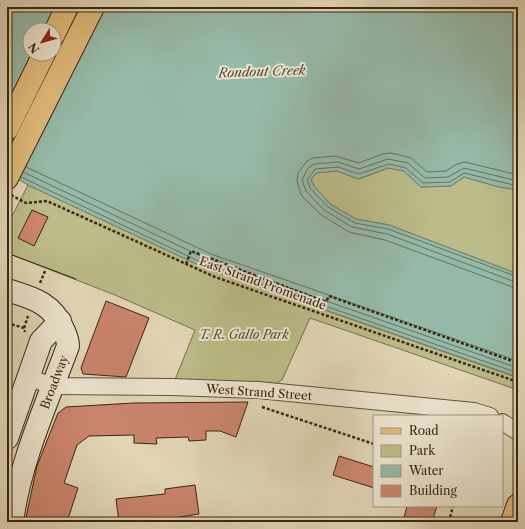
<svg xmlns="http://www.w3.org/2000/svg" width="525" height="529" font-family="'Libre Caslon Text',serif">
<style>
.green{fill:#bbbc89;stroke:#7a714e}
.water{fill:#96baa9;stroke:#717f6d;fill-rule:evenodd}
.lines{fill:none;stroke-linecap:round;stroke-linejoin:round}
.shore{stroke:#68705e;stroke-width:1}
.building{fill:#cb856e;stroke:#392612}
.street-casing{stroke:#63523b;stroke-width:18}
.secondary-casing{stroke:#392612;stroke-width:24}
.primary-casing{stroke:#392612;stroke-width:24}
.highway-casing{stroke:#392612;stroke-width:24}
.path{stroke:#392612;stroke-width:2.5;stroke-dasharray:3 2;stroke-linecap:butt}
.street{stroke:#ece4d0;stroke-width:16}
.secondary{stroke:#ece4d0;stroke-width:22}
.primary{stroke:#e1bb7c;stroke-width:22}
.highway{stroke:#e1bb7c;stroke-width:22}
.tram{stroke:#392612;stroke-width:1}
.labels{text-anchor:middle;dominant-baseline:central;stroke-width:4;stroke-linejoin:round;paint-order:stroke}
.street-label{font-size:12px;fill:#392612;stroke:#ece4d0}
.park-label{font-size:12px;font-style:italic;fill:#5a4c30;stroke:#ece4d0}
.water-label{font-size:13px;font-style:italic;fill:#504b38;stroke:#ece4d0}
</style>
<rect width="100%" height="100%" fill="#e2d6b7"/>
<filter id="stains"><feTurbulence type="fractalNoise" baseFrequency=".005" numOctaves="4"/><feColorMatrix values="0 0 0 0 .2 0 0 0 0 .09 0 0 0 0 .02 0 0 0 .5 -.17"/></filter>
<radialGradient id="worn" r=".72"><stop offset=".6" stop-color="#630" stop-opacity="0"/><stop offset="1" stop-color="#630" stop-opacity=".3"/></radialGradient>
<!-- green -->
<g class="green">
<path d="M388 168 404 171 421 187 451 186 464 177 499 187 518 190V274L389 225 356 219 330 204 314 186 311 180 316 173 337 171 359 179Z"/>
<path d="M28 185 205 268 518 378V390L310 318 282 380 275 384 172 387 195 330 115 295 7 253V226Z"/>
</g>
<!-- water -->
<path class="water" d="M7 7H518V190L499 187 464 177 451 186 421 187 404 171 388 168 358 179 337 171 316 173 311 180 314 186 330 204 356 219 389 225 518 274V377L205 268 28 185 7 173ZM30 30H54V54H30Z"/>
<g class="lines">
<!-- shore -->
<g class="shore">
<path d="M26 167 211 254 518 361"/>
<path d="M23 172 209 260 518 368"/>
<path d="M518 175 465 162 457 164 446 171 427 172 411 158 391 153 383 154 359 163 335 156 313 158 307 161 298 173 297 181 301 195 320 214 349 232 385 240 518 289"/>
<path d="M21 177 207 265 518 373"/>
<path d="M518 181 464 168 448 177 425 178 408 163 388 159 359 169 338 162 314 164 308 168 302 180 306 191 324 210 352 227 387 234 518 283"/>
<path d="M518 186 464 173 450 182 423 183 406 168 389 164 359 174 338 167 315 169 307 180 310 188 328 207 355 223 388 229 518 277"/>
</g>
</g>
<!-- building -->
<g class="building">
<path d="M32 210 48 217 34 246 18 238Z"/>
<path d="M106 301 149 318 126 377 83 374 81 368Z"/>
<path d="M248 402 236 437 220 431H206V440L189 441 188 437 156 438 157 444 134 443V435L89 436 77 445 64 483 78 488 67 522H25L37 466 58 413 66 407 134 403Z"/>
<path d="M339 456 374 467V488L333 475Z"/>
<path d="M195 485 199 514 148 522H119L116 499 165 494V489Z"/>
<path d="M407 506H437L432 522H403Z"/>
</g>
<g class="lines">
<!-- street casing -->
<g class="street-casing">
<g id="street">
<path d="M28 377 52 386 172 387 258 390 474 411 490 416"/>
<path d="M502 422 518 432"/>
</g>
</g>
<!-- secondary casing -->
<g class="secondary-casing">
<g id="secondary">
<path d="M7 290C33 298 53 303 64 331 66 336 68 340 68 346 47 403 20 461 12 522"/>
<path d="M7 438 41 341 60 321"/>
</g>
</g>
<!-- primary casing -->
<g class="primary-casing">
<g id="primary">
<path d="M54 34 67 7"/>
<path d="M7 129 44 54"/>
<path d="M7 178 93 7"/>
</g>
</g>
<!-- highway casing -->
<g class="highway-casing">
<path id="highway" d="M512 522 518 505"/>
</g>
<!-- path -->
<g class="path">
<path d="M11 195 26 203 47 201 215 277 518 382"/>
<path d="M186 264 191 251 326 302 329 296 518 363"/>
<path d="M40 283 45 271"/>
<path d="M7 323 24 328 25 332"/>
<path d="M24 328 28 316"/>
<path d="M262 407 374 444"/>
<path d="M449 522 453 506"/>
</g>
<!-- street -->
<use href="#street" class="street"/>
<!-- secondary -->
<use href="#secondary" class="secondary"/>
<!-- primary -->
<use href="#primary" class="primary"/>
<!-- highway -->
<use href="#highway" class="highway"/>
<!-- tram -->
<path class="tram" d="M7 253 76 279"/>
</g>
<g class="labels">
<!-- street labels -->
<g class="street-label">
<text transform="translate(263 283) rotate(20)">East Strand Promenade</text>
<text transform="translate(54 382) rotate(-69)">Broadway</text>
<text transform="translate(259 392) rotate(4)">West Strand Street</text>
</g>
<!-- park labels -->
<g class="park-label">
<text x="244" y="334">T. R. Gallo Park</text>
</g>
<!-- water labels -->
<g class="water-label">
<text transform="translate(262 71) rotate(-2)">Rondout Creek</text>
</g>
</g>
<!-- margin -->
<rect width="525" height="529" fill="none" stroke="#e2d6b7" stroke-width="24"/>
<rect x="8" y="8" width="509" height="513" fill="none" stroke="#392612" stroke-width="2"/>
<rect x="12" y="12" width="501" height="505" fill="none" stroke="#392612"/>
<!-- legend -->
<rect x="373" y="415" width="130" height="92" fill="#ece4d0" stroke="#a49884"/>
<rect x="381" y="428" width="20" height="6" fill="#e1bb7c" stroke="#a49884"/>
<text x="409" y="435" font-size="12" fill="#392612">Road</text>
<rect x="381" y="445" width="20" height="12" fill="#bbbc89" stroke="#a49884"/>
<text x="409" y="455" font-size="12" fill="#392612">Park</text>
<rect x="381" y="465" width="20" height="12" fill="#96baa9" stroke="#a49884"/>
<text x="409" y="475" font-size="12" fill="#392612">Water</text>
<rect x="381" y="485" width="20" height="12" fill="#cb856e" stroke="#a49884"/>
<text x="409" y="495" font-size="12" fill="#392612">Building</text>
<!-- north arrow -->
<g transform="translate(42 42) rotate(233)"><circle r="19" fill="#ece4d0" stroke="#a49884"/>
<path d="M0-3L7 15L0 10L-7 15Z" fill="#8f2418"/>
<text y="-6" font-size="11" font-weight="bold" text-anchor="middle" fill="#392612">N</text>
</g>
<rect width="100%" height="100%" filter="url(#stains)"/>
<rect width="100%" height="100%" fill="url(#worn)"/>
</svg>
